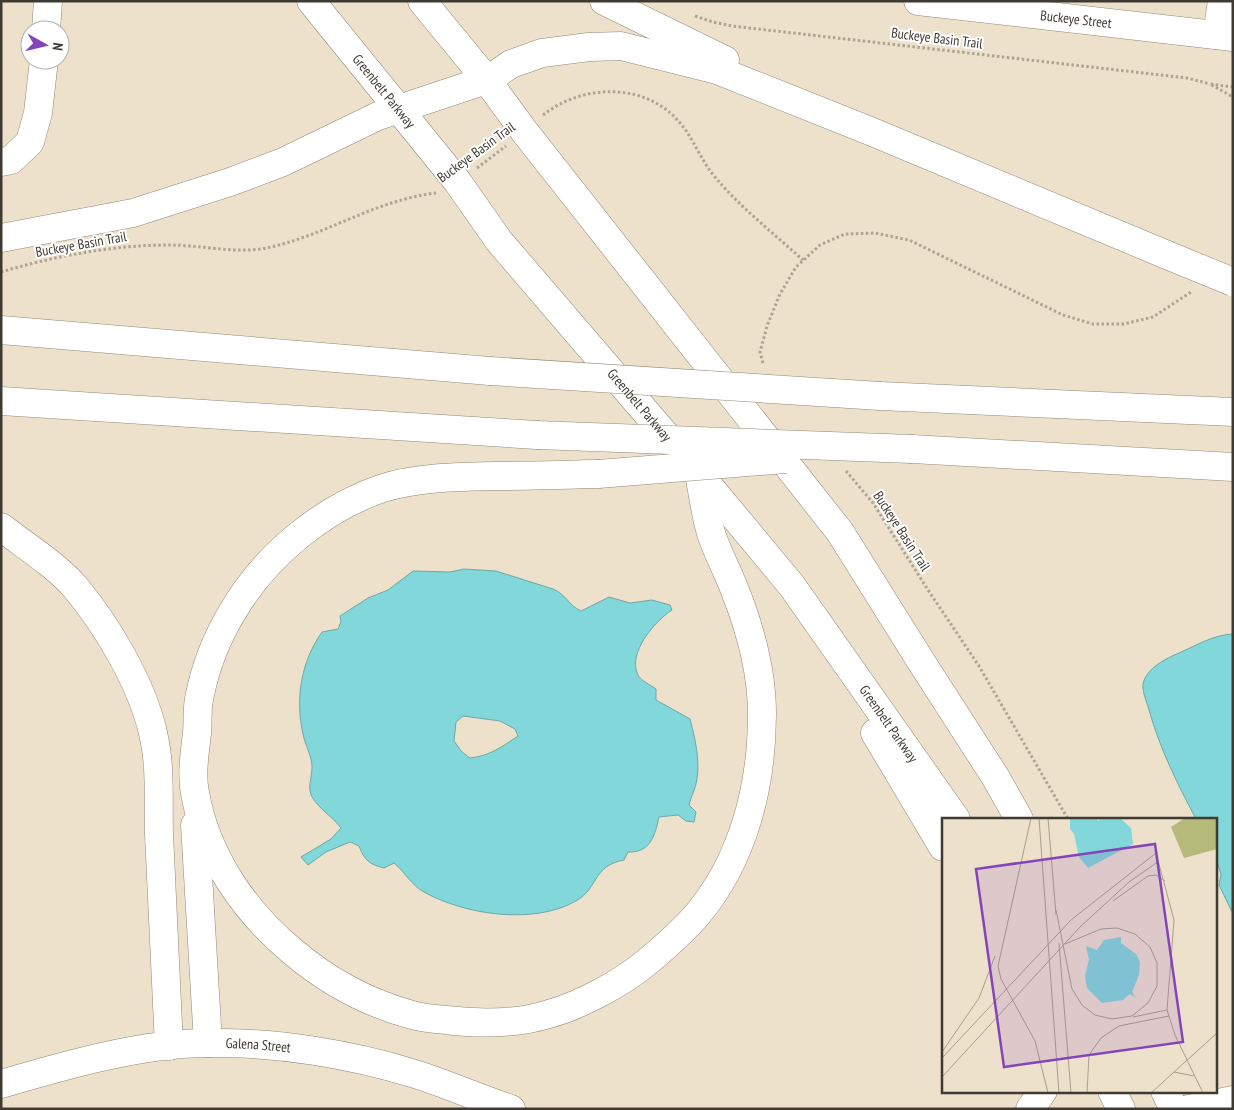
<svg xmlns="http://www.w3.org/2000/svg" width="1234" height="1110" font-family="'PT Sans Narrow',sans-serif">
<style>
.water{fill:#81d7d9;stroke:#6da8a7;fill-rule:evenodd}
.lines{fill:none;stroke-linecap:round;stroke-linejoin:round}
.minor-casing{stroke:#938875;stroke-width:29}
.major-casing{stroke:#938875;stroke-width:29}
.highway-casing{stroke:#938875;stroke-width:29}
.path{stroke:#ada494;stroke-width:3;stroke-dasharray:2.5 2.5;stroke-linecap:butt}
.minor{stroke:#fff;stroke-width:28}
.major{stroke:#fff;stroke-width:28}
.highway{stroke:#fff;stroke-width:28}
.highway-bridge-casing{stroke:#938875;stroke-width:29;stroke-linecap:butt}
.highway-bridge{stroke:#fff;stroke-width:28}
.labels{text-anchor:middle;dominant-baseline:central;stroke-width:4;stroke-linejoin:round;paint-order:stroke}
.street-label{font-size:14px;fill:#3f3a32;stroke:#fff}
.inset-road{fill:none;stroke:#a79e8e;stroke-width:1}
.view{fill:#8545ba;fill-opacity:0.15;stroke:#8545ba;stroke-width:2.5}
.inset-edge{fill:none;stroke:#3f3a32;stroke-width:2.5}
</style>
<rect width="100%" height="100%" fill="#ede1cc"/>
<!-- water -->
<g class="water">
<path d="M464 569 496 571 553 589C567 595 568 605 581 611L609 597 630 603 652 600 670 605 672 610C655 621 627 653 638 675 641 681 651 685 656 689V700L690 719C695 738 700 759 697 779 696 788 691 796 689 805L696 812 694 822 686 821 678 815 659 817C655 836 650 853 628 852L624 860C592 866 599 888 576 901 534 925 465 915 424 892 411 885 405 872 394 863L384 868C369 864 365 861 359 846L350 842 326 852 308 865 301 857 331 839 341 828C332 816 320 810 312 797 307 787 312 778 312 767 312 756 305 745 303 734 295 698 301 662 322 632L338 629 341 622 340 616 368 598 388 590 413 571 450 572ZM463 716 500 721 515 729 518 736C502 747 489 756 470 758L462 752 454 741 456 722Z"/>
<path d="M1233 634V914L1219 885 1221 874 1215 857V819H1196C1177 783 1160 749 1149 710 1147 702 1142 692 1143 684 1146 668 1167 658 1179 653 1197 645 1213 635 1233 634Z"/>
</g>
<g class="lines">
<!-- minor casing -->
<g class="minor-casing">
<g id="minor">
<path id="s1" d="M918 1 1233 37"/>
<path d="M46 30 48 1"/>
<path d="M1217 35 1222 1"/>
<path d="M1 162 11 160 30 142 38 113 44 60"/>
<path d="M1189 1109 1233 1100"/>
</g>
</g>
<!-- major casing -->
<g class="major-casing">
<g id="major">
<path id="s2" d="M311 1 457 181 499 241 699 474 792 586 956 819"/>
<path d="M422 1 486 79 524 131 840 532 922 663 996 778 1019 819"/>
<path d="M875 733 943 847"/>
<path id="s3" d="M1 1084C66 1065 142 1043 209 1043 276 1042 351 1054 415 1074 447 1084 478 1098 511 1109"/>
<path d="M1112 1091 1121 1109"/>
<path d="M1165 1091 1174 1109"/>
<path d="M1030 1109 1043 1091"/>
</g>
</g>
<!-- highway casing -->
<g class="highway-casing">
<g id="highway">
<path d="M604 1 725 60"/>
<path d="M1 238 133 213 230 182 283 162 378 116 489 79 511 64 542 53 589 47 621 46 717 70 870 131 1167 255"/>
<path d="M1 330 490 371"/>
<path d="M880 396 1233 412"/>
<path d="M1 401 537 435"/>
<path d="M912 449 1233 467"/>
<path d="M598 474C563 475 529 476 494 476 458 477 418 477 383 488 323 508 265 556 233 611 217 637 205 668 199 699 197 710 198 722 197 733 195 752 191 774 195 793 206 856 244 911 292 951 327 981 368 1003 412 1015 423 1018 435 1019 446 1020 479 1024 517 1024 549 1014 581 1005 622 983 647 962 665 947 682 932 697 915 744 859 762 785 762 714 762 671 750 628 734 588 727 570 717 552 711 533 705 514 703 493 699 474"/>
<path d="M1 527C24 545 56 565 75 587 107 625 142 684 153 733 161 766 158 801 159 834 163 905 166 976 169 1046"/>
<path d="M195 825 208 1043"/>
</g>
</g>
<!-- path -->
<g class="path">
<path d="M695 16 713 22 732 26 1187 78 1210 84"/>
<path d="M1233 87 1210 84 1233 97"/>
<path d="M543 115C584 83 647 82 681 124 694 140 701 160 714 176 740 207 773 233 803 260"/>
<path d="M477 168 506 146"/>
<path d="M1 272C55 256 113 245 169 245 202 245 238 255 271 247 328 234 376 200 436 193"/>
<path d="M763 363 760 352 767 326 780 294 796 267 820 245 845 234 875 233 909 240 1063 315 1093 324H1124L1153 317 1191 292"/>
<path d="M846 471 873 503 928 590 979 666 1068 819"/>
</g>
<!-- minor -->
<use href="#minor" class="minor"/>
<!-- major -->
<use href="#major" class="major"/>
<!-- highway -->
<use href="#highway" class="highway"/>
<!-- highway-bridge casing -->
<g class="highway-bridge-casing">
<g id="highway-bridge">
<path d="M1167 255 1233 282"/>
<path d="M490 371 880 396"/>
<path d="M537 435 912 449"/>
<path d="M598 474 786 459"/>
</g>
</g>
<!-- highway-bridge -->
<use href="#highway-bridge" class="highway-bridge"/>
</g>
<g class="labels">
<!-- street labels -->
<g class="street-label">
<text stroke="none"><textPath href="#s1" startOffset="159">Buckeye Street</textPath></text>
<text transform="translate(937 38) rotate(7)">Buckeye Basin Trail</text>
<text stroke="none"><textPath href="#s2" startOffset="116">Greenbelt Parkway</textPath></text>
<text transform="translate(476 152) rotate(-36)">Buckeye Basin Trail</text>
<text transform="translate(81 244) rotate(-10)">Buckeye Basin Trail</text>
<text stroke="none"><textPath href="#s2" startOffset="521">Greenbelt Parkway</textPath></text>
<text transform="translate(902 531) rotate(57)">Buckeye Basin Trail</text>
<text stroke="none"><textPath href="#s2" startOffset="926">Greenbelt Parkway</textPath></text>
<text stroke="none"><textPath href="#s3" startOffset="262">Galena Street</textPath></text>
</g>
</g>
<!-- overview -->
<g transform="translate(942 818)">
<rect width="275" height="275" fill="#ede1cc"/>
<path d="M243 0H275V31L242 40 229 9Z" fill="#b5b97a"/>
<path d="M128 0H154L156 3 159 0H178L189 10 191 26 146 50 137 39 132 16 128 11ZM179 119V125L194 136 198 144 197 157 190 174 194 180 188 176 181 182 160 185 145 170 143 157 147 142 144 128 155 132 162 122Z" fill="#81d7d9"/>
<path class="inset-road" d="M89 0 56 148 59 161 93 223 106 275M97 0 117 275M106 0 114 97M171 83 206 58 214 57 223 63M114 92 130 171 140 187 153 197 170 201 190 198 206 185 215 168V145L208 129 193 116 175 110 159 111 123 126M117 125 129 275M191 199 225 192M0 234 37 180 53 138M0 240 129 102 214 35 232 102 225 192 233 217 261 275M232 254 252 258M0 259 138 109 187 64 217 43M145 275 147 237 159 220 177 208 227 198M209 275 275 215"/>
<path class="view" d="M213 26 241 224 62 249 34 51Z"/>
<rect width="275" height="275" class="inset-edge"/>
</g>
<!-- border -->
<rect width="1234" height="1110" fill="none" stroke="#3f3a32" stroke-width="5"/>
<!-- north arrow -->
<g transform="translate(45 45) rotate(98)"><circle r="24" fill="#ffffff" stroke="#b2b0ad"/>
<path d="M0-4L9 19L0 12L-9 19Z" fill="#8545ba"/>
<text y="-8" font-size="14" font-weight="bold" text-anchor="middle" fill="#3f3a32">N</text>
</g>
</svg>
